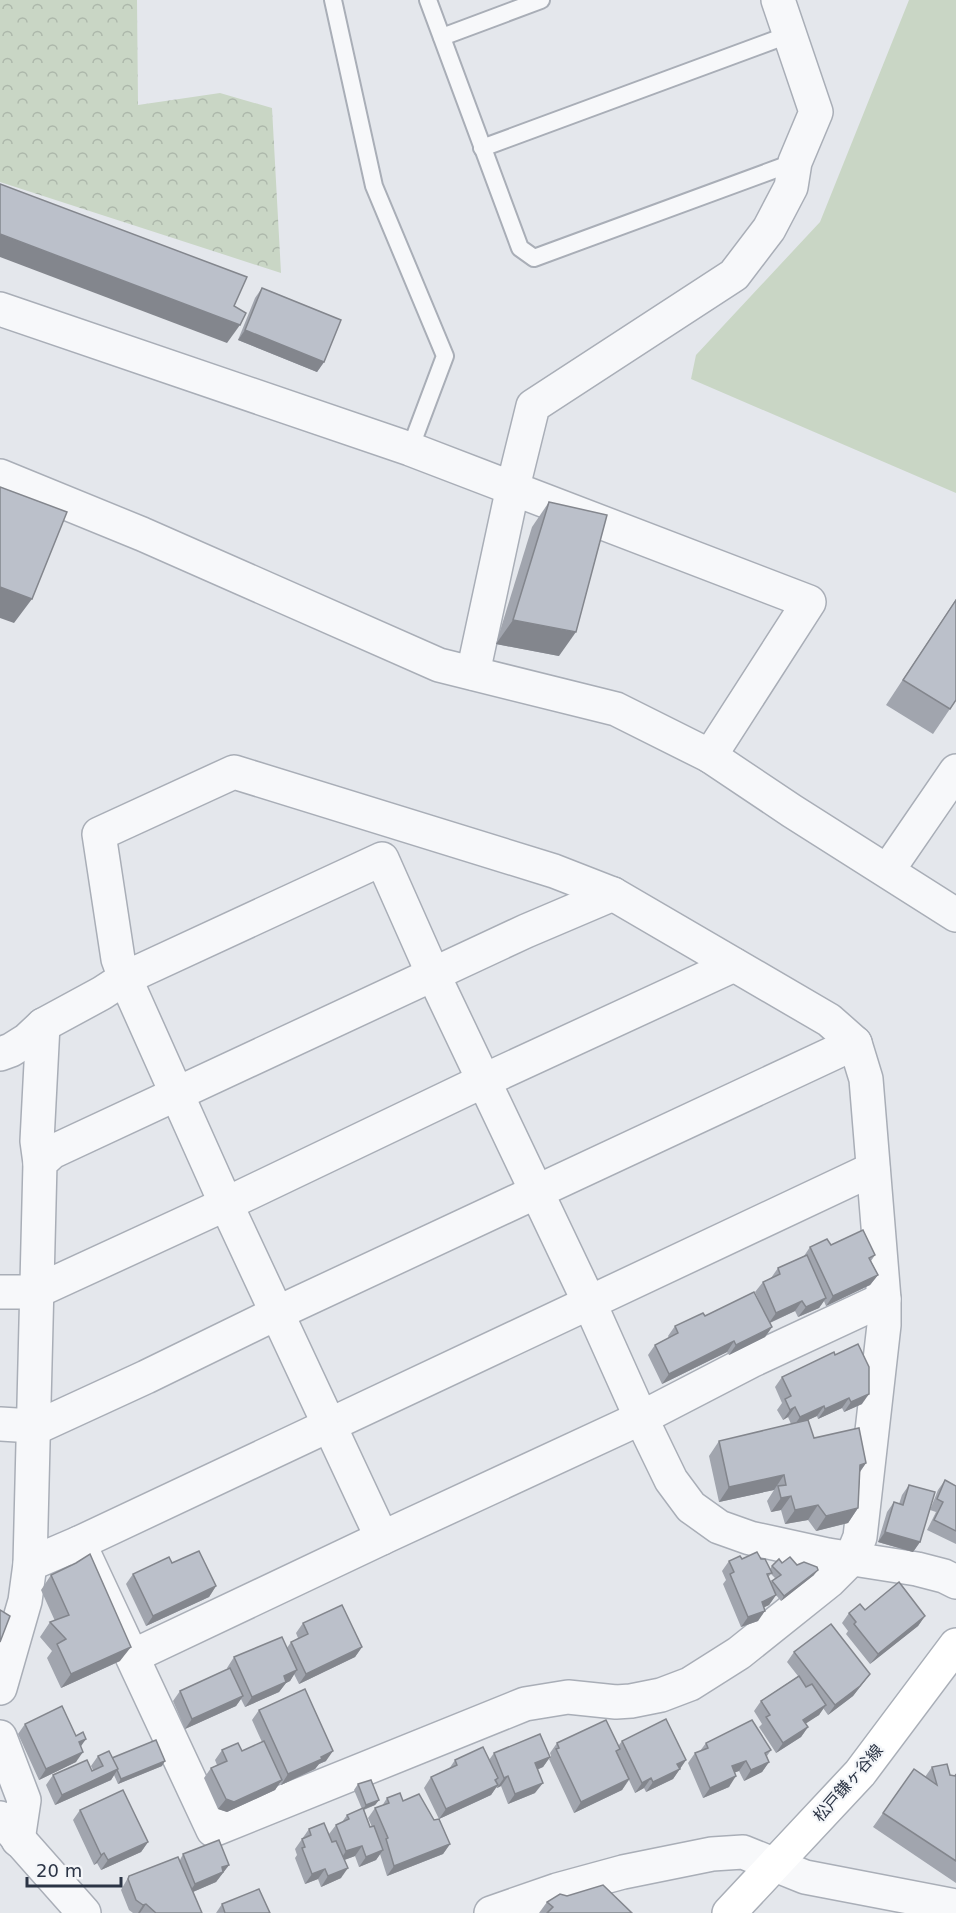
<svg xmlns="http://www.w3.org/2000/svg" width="956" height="1913" font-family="'DejaVu Sans','Noto Sans JP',sans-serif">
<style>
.green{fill:#c9d6c5}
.forest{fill:url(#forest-crowns)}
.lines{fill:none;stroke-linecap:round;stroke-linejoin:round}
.service-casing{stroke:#a9aeb7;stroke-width:20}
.minor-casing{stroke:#a9aeb7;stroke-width:36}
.tertiary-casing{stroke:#a9aeb7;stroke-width:36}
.secondary-casing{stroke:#a9aeb7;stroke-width:36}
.service{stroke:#f7f8fa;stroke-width:16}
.minor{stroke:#f7f8fa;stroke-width:33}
.tertiary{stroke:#f7f8fa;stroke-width:33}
.secondary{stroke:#fff;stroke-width:33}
.wall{fill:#a1a5ae;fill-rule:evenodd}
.shaded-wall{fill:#83868d}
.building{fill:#bbc0ca;stroke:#83868d;stroke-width:1.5}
.labels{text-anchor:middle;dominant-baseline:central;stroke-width:4.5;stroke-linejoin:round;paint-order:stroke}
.street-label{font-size:16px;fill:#2b3445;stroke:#f4f6f9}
</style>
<defs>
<pattern id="forest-crowns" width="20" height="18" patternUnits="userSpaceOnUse" patternTransform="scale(1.5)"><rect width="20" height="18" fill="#c9d6c5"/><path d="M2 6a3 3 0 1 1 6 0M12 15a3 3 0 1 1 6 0" fill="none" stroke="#adb8ab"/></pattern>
</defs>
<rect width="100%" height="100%" fill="#e4e7ec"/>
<!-- green -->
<path class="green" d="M909 0H956V493L691 379 696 355 820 222Z"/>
<!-- forest -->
<path class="forest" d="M0 0H137L138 105 220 93 272 108 281 273 0 182Z"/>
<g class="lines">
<!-- service casing -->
<g class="service-casing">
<g id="service">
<path d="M333 0 374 186 445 356 410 449"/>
<path d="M428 0 520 248 534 258 795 162"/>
<path d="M442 37 541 0"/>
<path d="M482 148 788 35"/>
</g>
</g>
<!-- minor casing -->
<g class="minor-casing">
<g id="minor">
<path d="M0 309 410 449 809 602 710 756"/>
<path d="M0 476 142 534 439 665 616 709 710 756 792 811 956 915"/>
<path d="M473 673 513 487 533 406 734 275 769 229 791 187 795 162 816 112 778 0"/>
<path d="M888 870 956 771"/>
<path d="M0 1054 11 1050 27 1040 43 1025 102 993 125 978 382 859 433 974 590 1304 641 1418 671 1480 691 1507 719 1527 750 1538 828 1555 917 1569 944 1576 956 1582"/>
<path d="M40 1163 37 1141 43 1025"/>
<path d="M0 1292H35L226 1204 483 1081 734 965"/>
<path d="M0 1424 33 1426"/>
<path d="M33 1429 146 1377 277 1313 855 1043"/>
<path d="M382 1538 641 1418 751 1361 884 1299"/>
<path d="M79 1543 213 1830 525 1704 568 1697 616 1702 631 1701 661 1695 690 1684 739 1653 829 1581 851 1559 860 1537 884 1325V1299L866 1079 855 1043 829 1020 613 894 554 871 234 772 99 834 118 959 125 978 226 1204 382 1538 133 1656"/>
<path d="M30 1564 79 1543 873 1169"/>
<path d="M0 1688 25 1601 30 1564 40 1163 52 1152 526 931 613 894"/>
<path d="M0 1737 24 1800 18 1840"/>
<path d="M491 1913 557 1890 623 1872 712 1854 743 1852 805 1877 956 1906"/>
</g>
</g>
<!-- tertiary casing -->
<g class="tertiary-casing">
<path id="tertiary" d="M0 1818 84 1913"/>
</g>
<!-- secondary casing -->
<g class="secondary-casing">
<path id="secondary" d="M729 1913 860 1773 956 1645"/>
</g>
<!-- service -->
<use href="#service" class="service"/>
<!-- minor -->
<use href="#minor" class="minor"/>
<!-- tertiary -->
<use href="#tertiary" class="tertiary"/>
<!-- secondary -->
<use href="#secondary" class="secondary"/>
</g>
<!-- wall -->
<g class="wall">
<path d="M262 288 324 362 317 372 238 340 255 298Z"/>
<path d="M549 502 559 656 496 644 532 527Z"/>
<path d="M956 599V700L933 734 886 705Z"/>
<path d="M831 1245 875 1255 871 1261 878 1275 870 1285 826 1306 824 1301 819 1308 798 1317 795 1311 770 1323 772 1327 765 1337 729 1355 727 1352 662 1384 648 1355 655 1345 669 1338 668 1336 675 1326 705 1316 767 1319 755 1292 763 1282 771 1278 778 1268 804 1256 810 1247Z"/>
<path d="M834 1352 862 1404 844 1412 842 1408 818 1419 817 1416 808 1420 814 1438 866 1463 860 1472 858 1508 848 1523 816 1531 808 1520 785 1524 781 1510 771 1512 767 1501 774 1490 719 1502 709 1456 719 1441 791 1424 788 1417 783 1420 777 1410 782 1403 775 1387 782 1377Z"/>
<path d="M945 1480 956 1486V1544L927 1530 936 1512 930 1510 938 1490Z"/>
<path d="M909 1485 920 1542 913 1552 878 1542 887 1512 894 1502 899 1504 902 1495Z"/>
<path d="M742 1559H761L770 1569 772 1566 782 1563 797 1565 814 1575 781 1601 776 1595 769 1605 763 1607 758 1621 741 1627 723 1584 726 1580 722 1571 729 1561ZM771 1574 775 1578 771 1582 768 1577Z"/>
<path d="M133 1574 216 1586 209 1597 146 1626 126 1584Z"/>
<path d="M51 1575 120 1661 61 1688 47 1658 52 1651 40 1637 50 1622 55 1621 41 1590Z"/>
<path d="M865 1610 925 1616 918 1626 870 1664 846 1634 848 1631 842 1623 849 1613Z"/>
<path d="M303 1623 362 1647 355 1657 299 1684 294 1674 290 1681 286 1683 279 1692 245 1707 241 1699 236 1706 185 1729 173 1701 180 1691 228 1669 227 1668 234 1657 287 1648 291 1642 298 1638 296 1633Z"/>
<path d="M794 1652 870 1674 853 1696 828 1715 823 1708 819 1715 805 1723 808 1727 801 1737 776 1753 759 1727 762 1724 754 1711 761 1701 798 1676 787 1662Z"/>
<path d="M259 1710 326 1761 319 1764 315 1769 281 1785 280 1782 275 1790 227 1812 218 1809 204 1778 211 1768 217 1765 215 1760 222 1750 242 1751 262 1742 252 1720Z"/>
<path d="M25 1724 86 1739 80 1746 76 1762 39 1780 18 1734Z"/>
<path d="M622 1741 686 1760 673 1779 646 1792 644 1788 635 1793 629 1780 622 1790 574 1813 549 1759 551 1756 550 1753 557 1743 619 1745Z"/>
<path d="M706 1743 771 1750 767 1756 769 1762 762 1772 744 1781 739 1771 735 1772 729 1787 703 1798 688 1763 695 1753 700 1751Z"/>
<path d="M494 1753 550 1757 543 1767 537 1770 535 1793 508 1804 501 1786 497 1788 496 1787 491 1795 439 1819 450 1844 443 1854 387 1876 380 1854 376 1860 359 1867 355 1856 344 1860 341 1878 321 1887 318 1879 305 1884 295 1858 297 1855 295 1849 309 1829 329 1834 336 1825 342 1822 347 1815 362 1809 354 1790 358 1784 379 1800 375 1805 364 1810 370 1827H372L368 1818 375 1808 382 1806 387 1798 403 1801 434 1820 439 1819 424 1788 431 1777 449 1769 455 1760H489Z"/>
<path d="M98 1756 162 1766 118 1784 114 1775 111 1780 55 1805 46 1785 53 1775 92 1771 93 1770 91 1766Z"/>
<path d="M932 1767 950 1775 955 1776 956 1774V1883L873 1827 914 1769 925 1777Z"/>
<path d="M80 1810 148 1842 141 1852 101 1870 97 1863 94 1865 73 1820Z"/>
<path d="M183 1854 229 1865 216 1882 193 1892 202 1913H133L129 1910 121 1890 129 1876 180 1860Z"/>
<path d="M547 1902 632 1913H539Z"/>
<path d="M222 1904 270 1913H216Z"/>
</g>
<!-- shaded-wall -->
<g class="shaded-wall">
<path d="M0 234 240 325 227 343 0 257Z"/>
<path d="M245 330 324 362 317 372 238 340Z"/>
<path d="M0 587 32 599 14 623 0 618Z"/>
<path d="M513 620 576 632 559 656 496 644Z"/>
<path d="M878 1275 870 1285 826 1306 833 1296Z"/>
<path d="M826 1298 819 1308 798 1317 806 1307Z"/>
<path d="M802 1301 795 1311 769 1323 776 1313Z"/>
<path d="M772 1327 765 1337 729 1355 736 1345Z"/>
<path d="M734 1341 727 1352 662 1384 669 1374Z"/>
<path d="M869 1394 862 1404 844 1412 851 1402Z"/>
<path d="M849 1398 842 1408 818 1419 825 1409Z"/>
<path d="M824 1406 817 1416 793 1427 800 1417Z"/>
<path d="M795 1407 788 1417 783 1420 790 1410Z"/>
<path d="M866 1463 856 1477 860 1465Z"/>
<path d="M784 1475 774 1490 719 1502 729 1487Z"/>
<path d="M791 1496 781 1510 771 1512 781 1498Z"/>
<path d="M818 1505 808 1520 785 1524 795 1510Z"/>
<path d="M858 1508 848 1523 816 1531 826 1516Z"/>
<path d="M885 1532 920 1542 913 1552 878 1542Z"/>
<path d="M818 1570 814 1575 781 1601 784 1596Z"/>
<path d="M216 1586 209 1597 146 1626 153 1616Z"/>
<path d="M776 1595 769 1605 755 1612 762 1602Z"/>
<path d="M765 1611 758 1621 741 1627 748 1617Z"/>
<path d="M925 1616 918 1626 870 1664 878 1654Z"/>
<path d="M131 1647 120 1661 61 1688 71 1674Z"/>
<path d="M362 1647 355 1657 299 1684 306 1674Z"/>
<path d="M297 1670 290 1681 286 1683 279 1692 245 1707 252 1697 284 1676Z"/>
<path d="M870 1674 853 1696 828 1715 835 1705Z"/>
<path d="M243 1696 236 1706 185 1729 192 1719Z"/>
<path d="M826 1705 819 1715 796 1730 803 1720Z"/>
<path d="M808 1727 801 1737 776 1753 783 1743Z"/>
<path d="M86 1739 79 1749V1742Z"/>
<path d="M333 1751 326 1761 319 1764 315 1769 281 1785 288 1774 321 1757Z"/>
<path d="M83 1752 76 1762 39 1780 46 1769Z"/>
<path d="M550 1757 543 1767 528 1773 535 1763Z"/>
<path d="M686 1760 673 1779 646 1792 653 1782 677 1764Z"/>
<path d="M165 1761 162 1766 118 1784 121 1779Z"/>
<path d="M746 1761 739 1771 725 1776 732 1766Z"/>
<path d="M769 1762 762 1772 744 1781 751 1770Z"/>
<path d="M118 1769 111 1780 55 1805 62 1795Z"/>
<path d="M508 1776 501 1786 497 1788 504 1778Z"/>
<path d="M736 1776 729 1787 703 1798 710 1788Z"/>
<path d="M498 1778 491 1788 498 1785 491 1795 439 1819 446 1809Z"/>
<path d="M651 1778 644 1788 635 1793 642 1783Z"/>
<path d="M629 1779 622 1790 574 1813 581 1802Z"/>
<path d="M282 1780 275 1790 227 1812 218 1809 226 1799Z"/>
<path d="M543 1783 535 1793 508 1804 515 1794Z"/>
<path d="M379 1800 375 1805 362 1810 366 1805Z"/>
<path d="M148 1842 141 1852 101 1870 108 1860Z"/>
<path d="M450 1844 443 1854 387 1876 394 1866Z"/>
<path d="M362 1846 355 1856 339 1862 346 1851Z"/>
<path d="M383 1850 376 1860 359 1867 366 1857Z"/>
<path d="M104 1853 97 1863 94 1865 101 1855Z"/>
<path d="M229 1865 216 1882 188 1894 195 1884 222 1867Z"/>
<path d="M348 1868 341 1878 321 1887 328 1876Z"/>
<path d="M325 1869 318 1879 305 1884 312 1874Z"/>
<path d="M146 1904 140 1913H138L143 1905Z"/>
</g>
<!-- building -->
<g class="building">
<path d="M0 184 247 277 234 306 246 313 240 325 0 234Z"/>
<path d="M262 288 341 320 324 362 245 330Z"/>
<path d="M0 487 67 512 32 599 0 587Z"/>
<path d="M549 502 607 515 576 632 513 620Z"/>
<path d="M956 600V700L950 709 903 680Z"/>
<path d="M863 1230 875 1255 869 1258 878 1275 833 1296 810 1247 827 1239 831 1245Z"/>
<path d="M807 1255 826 1298 806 1307 802 1301 776 1313 763 1282 780 1274 778 1268Z"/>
<path d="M754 1292 772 1327 736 1345 734 1341 669 1374 655 1345 678 1333 675 1326 703 1313 705 1316Z"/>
<path d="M858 1344 869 1367V1394L851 1402 849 1398 825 1409 824 1406 800 1417 795 1407 790 1410 785 1399 791 1396 782 1377 834 1352 835 1355Z"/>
<path d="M808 1420 814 1438 859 1428 866 1463 860 1465 858 1508 826 1516 818 1505 795 1510 791 1496 781 1498 778 1486 786 1485 784 1475 729 1487 719 1441Z"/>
<path d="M945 1480 956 1486V1531L934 1520 943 1502 937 1499Z"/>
<path d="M909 1485 935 1492 920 1542 885 1532 894 1502 903 1505Z"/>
<path d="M199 1551 216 1586 153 1616 133 1574 169 1557 172 1563Z"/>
<path d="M757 1552 761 1559H765L772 1573 767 1574 776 1595 762 1602 765 1611 748 1617 730 1574 734 1572 729 1561 740 1556 742 1559Z"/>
<path d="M90 1554 131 1647 71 1674 57 1644 66 1639 50 1622 69 1615 51 1575 76 1563Z"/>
<path d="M790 1557 797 1565 804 1562 817 1567 818 1570 784 1596 772 1581 781 1575 772 1566 779 1559 782 1563Z"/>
<path d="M899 1582 925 1616 878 1654 854 1624 856 1622 849 1613 860 1604 865 1610Z"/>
<path d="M342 1605 362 1647 306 1674 291 1642 308 1634 303 1623Z"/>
<path d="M0 1610 10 1616 0 1642Z"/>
<path d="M831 1624 870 1674 860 1686 835 1705 794 1652Z"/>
<path d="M282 1637 297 1670 284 1676 286 1682 252 1697 234 1657Z"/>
<path d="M230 1668 243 1696 192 1719 180 1691Z"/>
<path d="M799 1676 806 1687 812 1684 826 1705 803 1720 808 1727 783 1743 766 1717 770 1715 761 1701Z"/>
<path d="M305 1689 333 1751 321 1757 322 1759 288 1774 259 1710Z"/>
<path d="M62 1706 76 1736 83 1732 86 1739 79 1742 83 1752 46 1769 25 1724Z"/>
<path d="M666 1719 686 1760 677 1764 680 1769 653 1782 651 1778 642 1783 622 1741Z"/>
<path d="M606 1720 620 1749 616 1751 629 1779 581 1802 556 1749 559 1748 557 1743Z"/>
<path d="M752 1720 771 1750 765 1753 769 1762 751 1770 746 1761 732 1766 736 1776 710 1788 695 1753 708 1748 706 1743Z"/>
<path d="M540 1734 550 1757 535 1763 543 1783 515 1794 508 1776 504 1778 494 1753Z"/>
<path d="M156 1740 165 1761 121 1779 112 1758Z"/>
<path d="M264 1741 282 1780 234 1802 226 1799 211 1768 227 1761 222 1750 238 1743 242 1751Z"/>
<path d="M483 1747 498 1778 495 1780 498 1785 446 1809 431 1777 457 1765 455 1760Z"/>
<path d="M109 1751 118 1769 62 1795 53 1775 87 1760 92 1771 103 1766 98 1756Z"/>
<path d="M947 1764 950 1775 955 1776 956 1774V1861L883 1813 914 1769 937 1785 932 1767Z"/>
<path d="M371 1780 379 1800 366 1805 358 1784Z"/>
<path d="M123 1790 148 1842 108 1860 104 1853 101 1855 80 1810Z"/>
<path d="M400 1793 403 1801 419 1794 434 1820 439 1819 450 1844 394 1866 386 1839 388 1838 375 1808 389 1803 387 1798Z"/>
<path d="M363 1808 370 1827 374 1826 383 1850 366 1857 362 1846 346 1851 336 1825 349 1819 347 1815Z"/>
<path d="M324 1823 332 1842 336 1841 348 1868 328 1876 325 1869 312 1874 302 1848 305 1847 302 1839 311 1835 309 1829Z"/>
<path d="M219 1840 229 1865 222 1867 223 1872 195 1884 183 1854Z"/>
<path d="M178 1857 202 1913H156L146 1904 143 1905 136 1900 128 1879 129 1876Z"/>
<path d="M603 1885 632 1913H547L553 1907 547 1902 560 1894 567 1896Z"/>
<path d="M259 1889 270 1913H225L222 1904Z"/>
</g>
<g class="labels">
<!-- street labels -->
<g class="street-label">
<text transform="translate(848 1783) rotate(-49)">松戸鎌ヶ谷線</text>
</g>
</g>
<!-- scale -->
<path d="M27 1877v9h94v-9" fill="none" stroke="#2b3445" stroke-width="3"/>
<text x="36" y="1877" font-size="18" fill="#2b3445" stroke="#f4f6f9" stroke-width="4.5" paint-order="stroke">20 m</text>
</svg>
